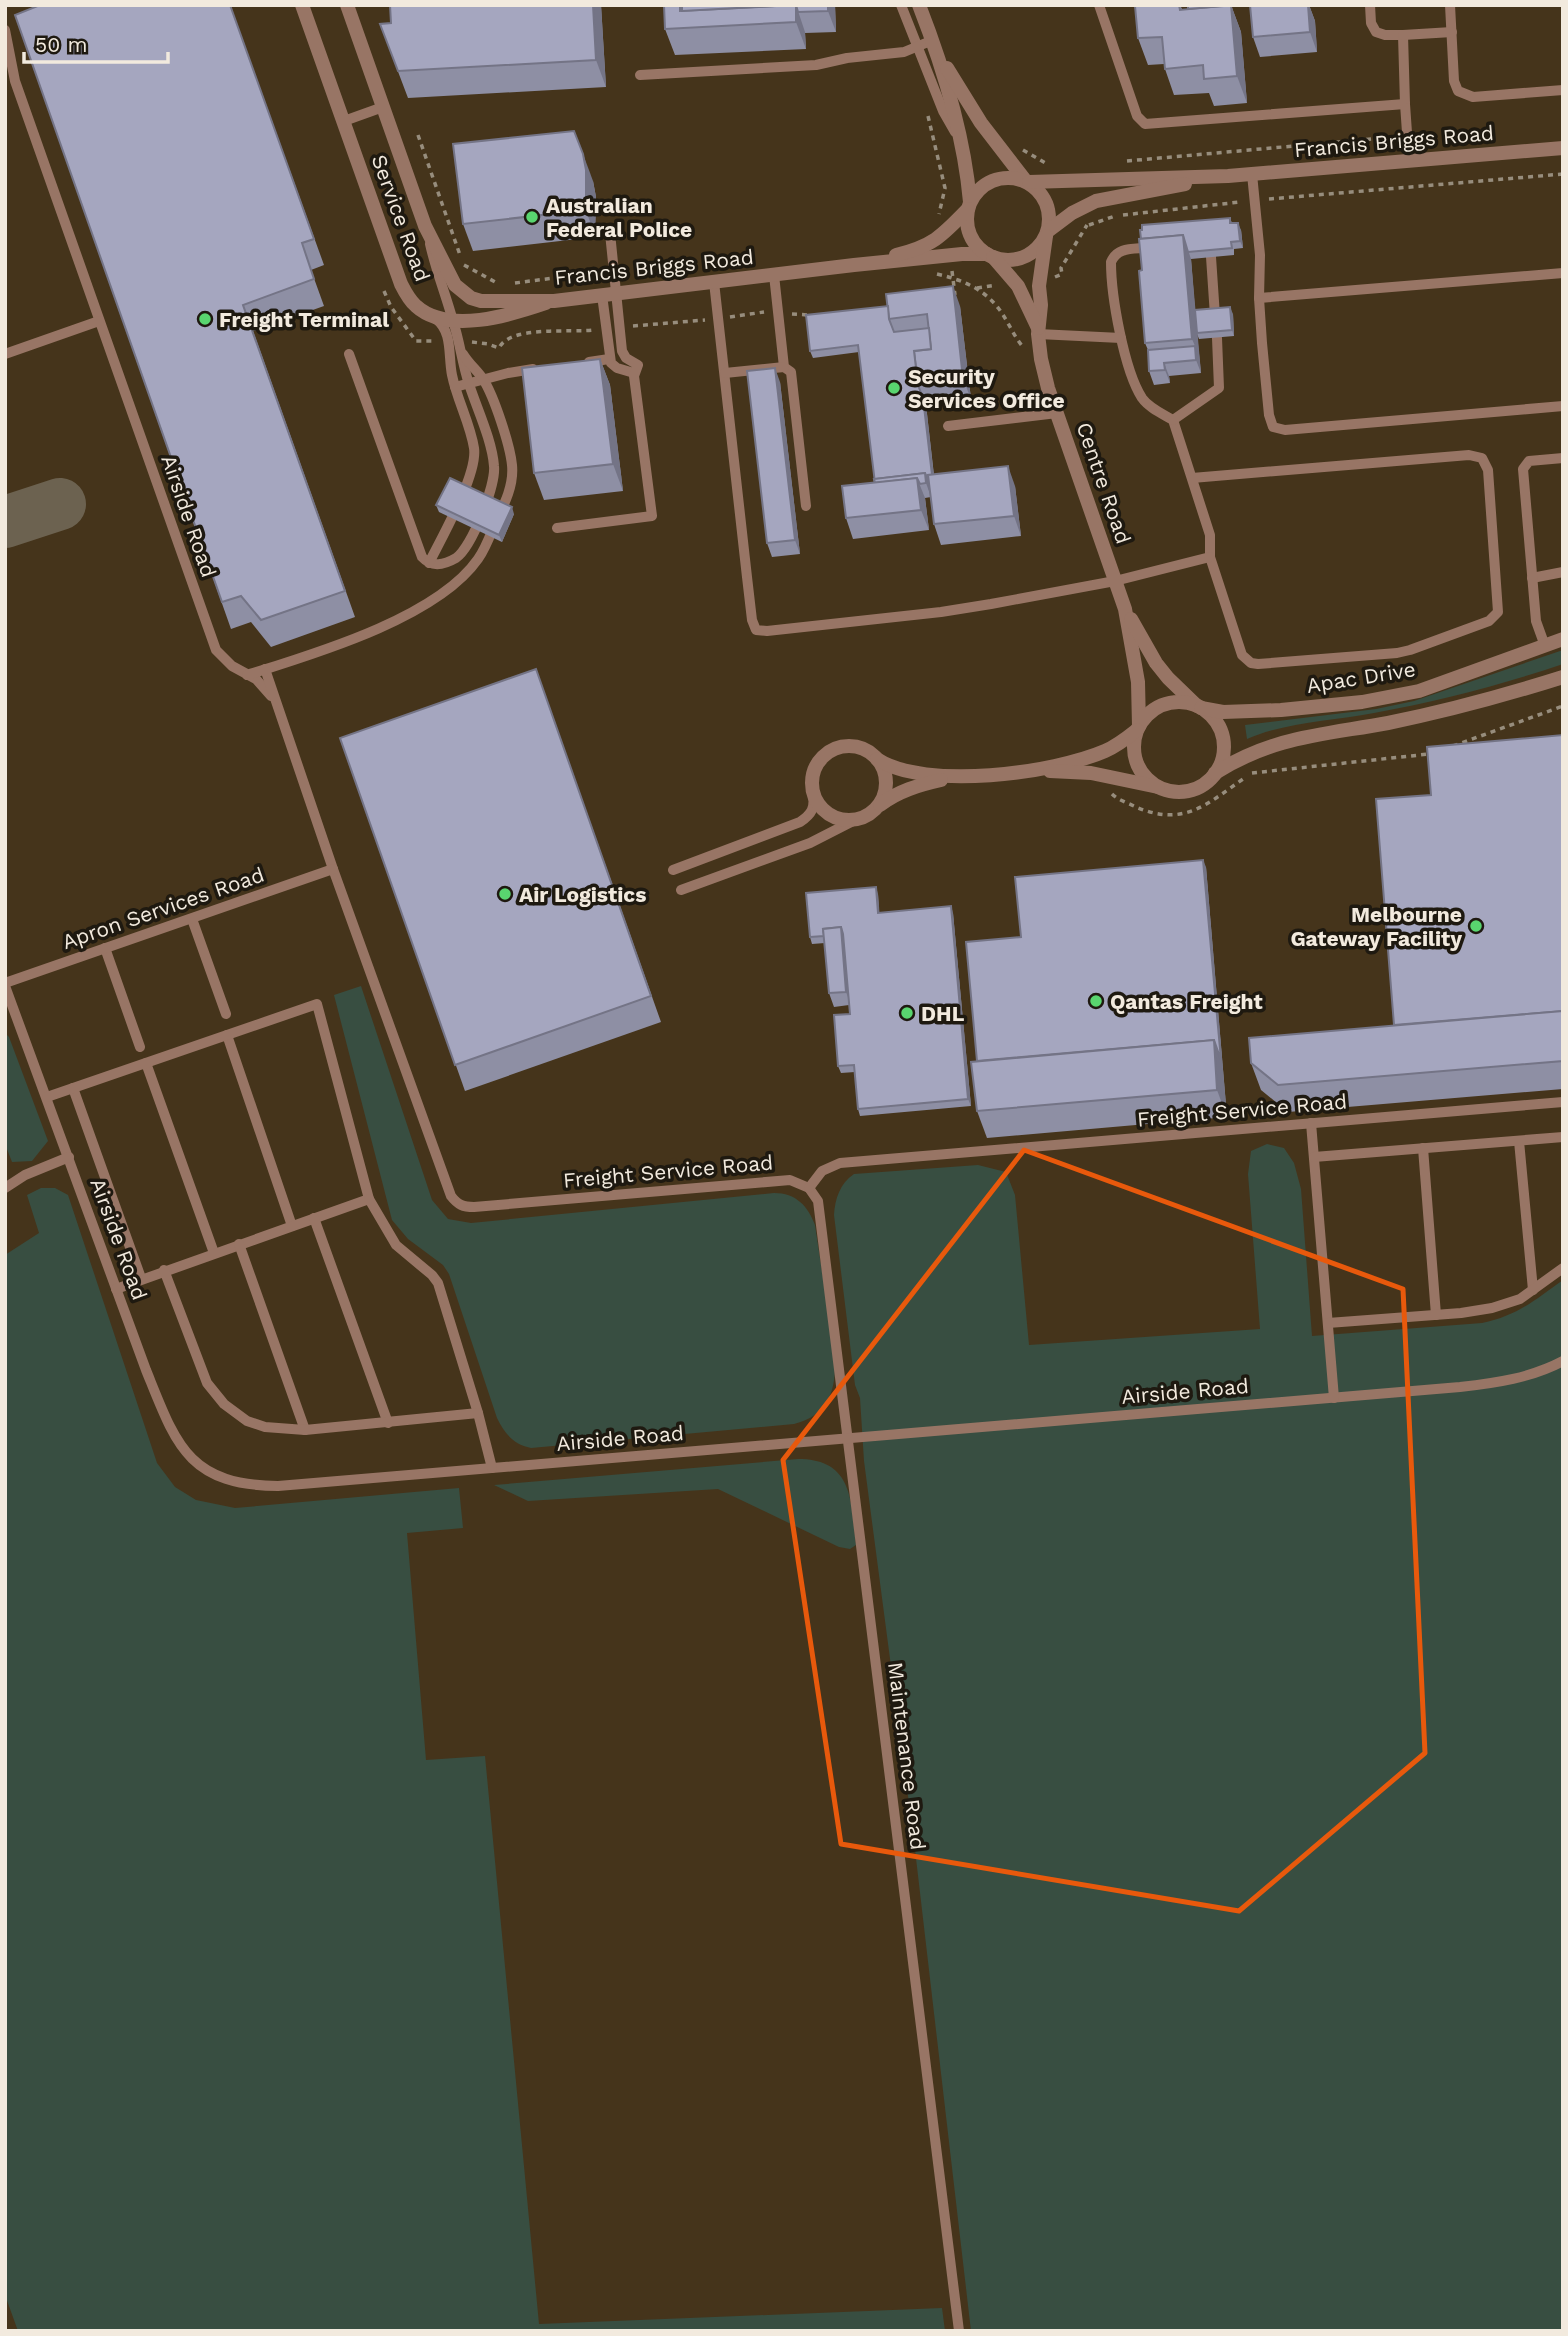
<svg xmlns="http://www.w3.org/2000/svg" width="1568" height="2336" font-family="'Work Sans',sans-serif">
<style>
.built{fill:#45341b}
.green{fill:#384e41}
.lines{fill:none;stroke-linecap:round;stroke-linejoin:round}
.taxiway{stroke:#6c6250;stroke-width:52}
.path{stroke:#978d7d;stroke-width:3.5;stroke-dasharray:5 5;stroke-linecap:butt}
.service{stroke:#987565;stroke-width:10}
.minor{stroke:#987565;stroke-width:14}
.wall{fill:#8e8fa4}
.shaded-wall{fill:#747486}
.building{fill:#a5a6bf;stroke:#747486;stroke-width:2}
.marked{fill:none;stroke:#e8590c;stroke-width:5;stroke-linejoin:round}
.poi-dot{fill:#59d56f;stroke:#1e1910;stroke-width:2.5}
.labels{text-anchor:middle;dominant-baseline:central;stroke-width:7;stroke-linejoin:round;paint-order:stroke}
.street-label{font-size:21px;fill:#f2eade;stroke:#1e1910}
.poi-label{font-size:21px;font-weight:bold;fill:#f2eade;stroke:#1e1910;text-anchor:start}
</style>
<rect width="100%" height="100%" fill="#3c301d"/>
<!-- built -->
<rect class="built" x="5" y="5" width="1558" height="2326"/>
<!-- green -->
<g class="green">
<path d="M1563 650V664C1501 685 1438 701 1374 713 1332 721 1286 722 1247 739L1245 725 1376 709 1414 701Z"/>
<path d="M361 986 432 1200 448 1219 471 1223 774 1193C796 1193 808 1206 815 1225 819 1252 823 1279 828 1305 834 1347 851 1411 794 1424L531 1448C513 1444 505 1434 497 1418L449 1274 443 1265 408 1239 392 1220 334 995Z"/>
<path d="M5 1033 9 1037 48 1141 32 1161 12 1162 5 1144Z"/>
<path d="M1267 1144 1284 1148 1294 1163 1301 1189 1312 1336 1482 1323C1517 1316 1535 1300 1563 1280V2331H971L914 1841 864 1461 860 1398 855 1385 834 1215C835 1199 840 1183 854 1174L978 1165 1006 1172 1015 1195 1029 1345 1260 1329 1248 1174 1251 1151Z"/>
<path d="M41 1188H55L68 1195 157 1463 175 1487 196 1500 235 1508 459 1488 463 1528 407 1533 426 1760 485 1756 539 2324 942 2308 945 2331H18L5 2295V1255L39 1233 27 1195Z"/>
<path d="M798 1459C854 1459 851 1502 856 1545L850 1549 839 1547 718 1489 528 1501 494 1485Z"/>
</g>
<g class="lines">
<!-- taxiway -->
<path class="taxiway" d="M5 522 60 504"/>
<!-- path -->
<g class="path">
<path d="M928 116 945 188 939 214"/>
<path d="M418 135 460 255"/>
<path d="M1023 150 1047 164"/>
<path d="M1127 161 1394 137"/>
<path d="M1269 199 1563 174"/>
<path d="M1123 215 1240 202"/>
<path d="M1089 225 1115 216"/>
<path d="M464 265 497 283"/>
<path d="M952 271 955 295"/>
<path d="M937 274C962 280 983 288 999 309 1008 321 1013 335 1023 347"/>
<path d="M1055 277 1062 274 1061 268 1087 225"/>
<path d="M515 283 601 272"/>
<path d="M977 288 996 285"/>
<path d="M384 291 391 307 416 341H436"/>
<path d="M792 314 809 315"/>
<path d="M730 317 764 312"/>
<path d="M633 326 705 320"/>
<path d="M472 342 488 344 499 348C510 325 571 333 594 330"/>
<path d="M1453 746 1563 706"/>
<path d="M1252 773 1429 754"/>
<path d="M1112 794C1118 800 1128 803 1136 807 1185 828 1208 803 1246 777"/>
</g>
<!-- service -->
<g class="service">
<path d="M901 5 943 111 955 132"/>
<path d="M1099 5 1137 116 1145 124 1405 104"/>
<path d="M1370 5 1371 23 1376 32 1385 35H1403L1405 104 1409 161"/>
<path d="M1450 5 1454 81 1458 91 1473 97 1563 90"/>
<path d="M5 30 15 81 216 650 232 666 256 679 271 696"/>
<path d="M1403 35 1452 32"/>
<path d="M640 75 816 65 847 58 904 52 933 40"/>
<path d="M344 121 383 107"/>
<path d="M1252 174 1260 255 1259 298 1262 343 1269 415 1273 427 1285 430 1563 406"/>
<path d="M1144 248C1130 249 1117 248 1111 262 1111 296 1124 370 1142 398 1149 408 1163 414 1173 420L1210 535V557L1242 655 1251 663 1258 664 1397 653 1410 650 1489 621 1498 612 1488 470 1482 458 1469 455 1192 478"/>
<path d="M1211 257 1215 316"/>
<path d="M774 275 784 367 791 372 806 506"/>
<path d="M714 282 747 577 752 620 756 630 767 631 941 612 991 604 1115 581 1210 557"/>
<path d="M602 295 611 363 617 368 634 373"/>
<path d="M1259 298 1563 273"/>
<path d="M1038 334 1121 338"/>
<path d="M5 354 99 321"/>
<path d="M349 354 422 557C432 568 444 565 456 558 472 547 496 485 494 466 492 440 477 409 469 384 462 363 460 342 453 321 446 295 436 271 430 244"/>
<path d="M589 362 609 359"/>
<path d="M725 373 784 367"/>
<path d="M455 387 508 373 533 369"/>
<path d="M1173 420 1219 388 1217 338"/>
<path d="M948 426 1057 413"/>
<path d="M557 528 652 516 634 376 638 365 626 358 622 351 610 233"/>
<path d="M429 563C442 537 478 474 474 448 470 423 457 400 452 375 448 356 453 332 436 319"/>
<path d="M1532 578 1563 572"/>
<path d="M1545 646 1536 621 1523 469 1529 461 1563 458"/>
<path d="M265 669 333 869 451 1196C458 1205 463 1207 474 1207L790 1180 809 1188 818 1201 959 2331"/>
<path d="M247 675C314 654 437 618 478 559 486 548 491 533 496 521 505 503 514 485 512 465 510 445 494 396 483 379 477 370 469 364 463 354"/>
<path d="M673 870 800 822C812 814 815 808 813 794"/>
<path d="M681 890 810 843 857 819"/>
<path d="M192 919 226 1014"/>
<path d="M105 948 140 1047"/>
<path d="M5 983 333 869"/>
<path d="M5 986 146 1370C176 1444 187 1485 278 1486L1460 1387C1496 1383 1531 1378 1563 1361"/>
<path d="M227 1035 292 1226"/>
<path d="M146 1063 214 1253"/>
<path d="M73 1088 141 1278"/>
<path d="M47 1097 317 1004 369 1199 116 1289"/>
<path d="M1311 1123 1334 1398"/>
<path d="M1519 1141 1533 1290"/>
<path d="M1423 1148 1436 1315"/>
<path d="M1314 1157 1563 1137"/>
<path d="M5 1188 25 1175 69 1157"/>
<path d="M809 1188 822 1171 840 1163 1563 1102"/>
<path d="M369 1199 396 1245 432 1275 438 1283 478 1413 492 1468"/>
<path d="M314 1218 388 1423"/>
<path d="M239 1244 305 1430"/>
<path d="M164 1270 207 1383 224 1404 247 1421 265 1427 305 1430 478 1413"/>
<path d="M1328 1323 1461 1313 1492 1308 1520 1299 1563 1268"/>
</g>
<!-- minor -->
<g class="minor">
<path d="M302 5 401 284C405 292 409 300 416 306 448 335 511 315 546 303"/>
<path d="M347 5 425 226 455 285 471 298 481 301H554L854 265 962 254H987"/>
<path d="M919 5C944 69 964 134 970 202"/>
<path d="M947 68 981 123 1025 180"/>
<circle cx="1008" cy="219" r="41"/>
<path d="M1029 182 1228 176 1563 148"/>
<path d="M1048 231 1072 213 1096 201 1185 184"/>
<path d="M1046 236 1039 286 1041 305 1038 334 1041 359 1048 388 1125 609 1138 682 1139 726"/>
<path d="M896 255C933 246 942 236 968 209"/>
<path d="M993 257 1018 286 1038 328"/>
<path d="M1131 619 1156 663 1168 678 1197 706"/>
<circle cx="1179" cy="747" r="45"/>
<path d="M1201 708 1223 712 1281 710 1362 702 1419 691 1563 639"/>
<circle cx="849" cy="783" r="37"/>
<path d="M877 759C926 791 1054 773 1105 751 1117 746 1127 738 1137 730"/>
<path d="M1050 771 1091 773 1158 787"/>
<path d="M1215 773C1274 736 1323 735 1388 723 1447 711 1506 695 1563 677"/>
<path d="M880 805C898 791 919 785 941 780"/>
</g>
</g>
<!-- wall -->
<g class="wall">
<path d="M230 5 324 265 311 270 324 306 253 331 355 617 271 647 251 622 231 629 15 15 40 6Z"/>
<path d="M390 5H601L606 87 408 98 380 24 391 23Z"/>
<path d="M664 5H835L836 32 805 33 806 49 675 55 665 29Z"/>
<path d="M1139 5H1180L1182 9H1188V5H1231L1241 32 1247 103 1214 106 1209 93 1174 95 1165 69 1164 64 1148 65 1138 38Z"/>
<path d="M1250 5H1309L1315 21 1317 52 1260 57 1253 37Z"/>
<path d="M593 181 596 197 595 237 473 251 463 224Z"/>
<path d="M1230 218 1232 223 1241 230 1243 248 1234 249V255L1191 259 1195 310 1233 314 1234 336 1199 339 1197 334 1201 373 1169 376 1170 383 1154 385 1149 371 1148 350 1145 343 1141 239Z"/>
<path d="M960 306 971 399 926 405 934 475 1015 486 1021 536 941 545 934 524 931 497 925 498 929 530 853 539 846 518 875 483 859 352 813 358 810 351 806 315Z"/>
<path d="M600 359 610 385 623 491 544 500 534 473Z"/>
<path d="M780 382 800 554 772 557 767 543Z"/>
<path d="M436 505 514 514 502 542 439 512Z"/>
<path d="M536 669 661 1022 465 1091 340 738Z"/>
<path d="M1563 735V1089L1288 1112 1261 1090 1251 1063 1394 1025 1431 795Z"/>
<path d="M1206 867 1227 1117 987 1138 977 1111 1021 937Z"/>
<path d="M878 894 879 912 953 913 971 1106 860 1116 858 1109 855 1072 841 1073 838 1066 850 1014 849 1005 834 1007 829 993 825 943 812 944 810 937Z"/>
</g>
<!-- shaded-wall -->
<g class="shaded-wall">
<path d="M593 5H601L606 87 596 60Z"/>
<path d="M796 5 805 32 806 49 796 22Z"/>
<path d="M828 5H835L836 32 828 11Z"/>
<path d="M1231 5 1241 32 1247 103 1237 76Z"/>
<path d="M1308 5H1309L1315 21 1317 52 1310 32Z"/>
<path d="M583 154 593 181 596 197 595 237 586 210Z"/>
<path d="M1238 223 1241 230 1243 248 1240 241Z"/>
<path d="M1183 235 1191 259 1201 373 1196 360 1195 346 1192 339Z"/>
<path d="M953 286 960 306 971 399 963 379Z"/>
<path d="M1230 307 1233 314 1234 336 1232 330Z"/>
<path d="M600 359 610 385 623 491 613 464Z"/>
<path d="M1164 363 1169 376 1170 383 1165 370Z"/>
<path d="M775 368 780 382 800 554 795 540Z"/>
<path d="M923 398 926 405 935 486 933 479Z"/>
<path d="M1008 466 1015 486 1021 536 1014 516Z"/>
<path d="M925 473 930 487 931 497 926 483Z"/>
<path d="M917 478 925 498 929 530 921 510Z"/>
<path d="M512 507 514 514 502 542 499 535Z"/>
<path d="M1203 860 1206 867 1227 1117 1217 1090Z"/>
<path d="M876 887 878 894 880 919 878 913Z"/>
<path d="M951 906 953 913 971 1106 968 1099Z"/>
<path d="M841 927 846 941 851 1005 846 992Z"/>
</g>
<!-- building -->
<g class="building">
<path d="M40 5H230L314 239 302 243 314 279 243 305 345 591 261 620 241 596 222 602 15 15Z"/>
<path d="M390 5H593L596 60 398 71 380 24 391 23Z"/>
<path d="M664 5H680V11L796 5V22L665 29Z"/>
<path d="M682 5H792L682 11Z"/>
<path d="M796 5H828V11L798 12Z"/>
<path d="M1147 5H1179L1180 10 1231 5 1237 76 1204 79 1203 65 1165 69 1162 37 1138 38 1135 6Z"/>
<path d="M1188 5H1223V6L1188 9Z"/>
<path d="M1250 5H1308L1310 32 1253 37Z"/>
<path d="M574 131 583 154 586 170V210L463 224 453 144Z"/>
<path d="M1230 218V223H1238L1240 241 1231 242 1232 248 1188 252 1183 235 1141 239 1140 230H1142V225Z"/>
<path d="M1183 235 1192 339 1145 343 1139 271 1142 270 1139 239Z"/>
<path d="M953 286 963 379 918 385 914 351 931 349 927 314 889 319 886 294Z"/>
<path d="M888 306 889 319 894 332 929 328 931 349 914 351 918 385 923 398 932 475H928L929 480H928L925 473 874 479 875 483 858 345 810 351 806 315Z"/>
<path d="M1230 307 1232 330 1197 333 1195 310Z"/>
<path d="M1195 346 1196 360 1164 363 1165 370 1149 371 1148 350Z"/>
<path d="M600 359 613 464 534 473 522 368Z"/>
<path d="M775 368 795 540 767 543 747 371Z"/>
<path d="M1008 466 1014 516 934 524 928 475Z"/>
<path d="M925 473 926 483 920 484 917 478 875 483 874 479Z"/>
<path d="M450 478 512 507 499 535 436 505Z"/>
<path d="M917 478 921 510 846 518 842 486Z"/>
<path d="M536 669 651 996 455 1065 340 738Z"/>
<path d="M1563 735V1011L1394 1025 1376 799 1431 795 1427 747Z"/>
<path d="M1203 860 1221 1060 1214 1040 977 1061 966 942 1021 937 1015 877Z"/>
<path d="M876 887 878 913 951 906 968 1099 858 1109 854 1065 838 1066 834 1015 850 1014 843 934 841 927 823 929 824 936 810 937 806 893Z"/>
<path d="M841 927 846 992 829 993 823 929Z"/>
<path d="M1563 1011V1061L1278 1085 1251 1063 1249 1038Z"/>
<path d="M1214 1040 1217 1090 977 1111 971 1062Z"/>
</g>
<!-- marked area -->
<path class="marked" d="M1024 1150 1403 1289 1425 1753 1239 1911 841 1844 783 1460Z"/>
<!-- markers -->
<g class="poi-dot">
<circle cx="532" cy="217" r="7"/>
<circle cx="205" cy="319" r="7"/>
<circle cx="894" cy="388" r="7"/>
<circle cx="505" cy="894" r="7"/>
<circle cx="1476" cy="926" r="7"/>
<circle cx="1096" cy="1001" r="7"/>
<circle cx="907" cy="1013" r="7"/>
</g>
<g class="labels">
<!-- street labels -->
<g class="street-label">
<text transform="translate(1394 141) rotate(-5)">Francis Briggs Road</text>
<text transform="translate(401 218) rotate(70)">Service Road</text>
<text transform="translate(654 267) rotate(-6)">Francis Briggs Road</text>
<text transform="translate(1104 483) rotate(71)">Centre Road</text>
<text transform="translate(189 516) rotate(71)">Airside Road</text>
<text transform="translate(1361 677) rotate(-9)">Apac Drive</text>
<text transform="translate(163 908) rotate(-19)">Apron Services Road</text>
<text transform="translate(1242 1110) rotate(-5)">Freight Service Road</text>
<text transform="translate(668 1171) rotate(-5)">Freight Service Road</text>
<text transform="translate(119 1239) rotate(70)">Airside Road</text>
<text transform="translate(1185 1391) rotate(-5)">Airside Road</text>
<text transform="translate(620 1438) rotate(-5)">Airside Road</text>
<text transform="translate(907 1756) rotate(83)">Maintenance Road</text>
</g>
<!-- poi labels -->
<g class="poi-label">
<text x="546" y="205">Australian<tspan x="546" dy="24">Federal Police</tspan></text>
<text x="219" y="319">Freight Terminal</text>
<text x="908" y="376">Security<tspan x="908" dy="24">Services Office</tspan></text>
<text x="519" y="894">Air Logistics</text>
<text x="1462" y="914" text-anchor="end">Melbourne<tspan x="1462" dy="24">Gateway Facility</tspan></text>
<text x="1110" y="1001">Qantas Freight</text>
<text x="921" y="1013">DHL</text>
</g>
</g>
<!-- border -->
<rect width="1568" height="2336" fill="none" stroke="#f2eade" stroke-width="14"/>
<!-- scale -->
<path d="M24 52v10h144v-10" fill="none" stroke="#f2eade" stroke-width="3.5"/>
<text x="35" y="52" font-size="21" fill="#f2eade" stroke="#1e1910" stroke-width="5" paint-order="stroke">50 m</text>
</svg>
